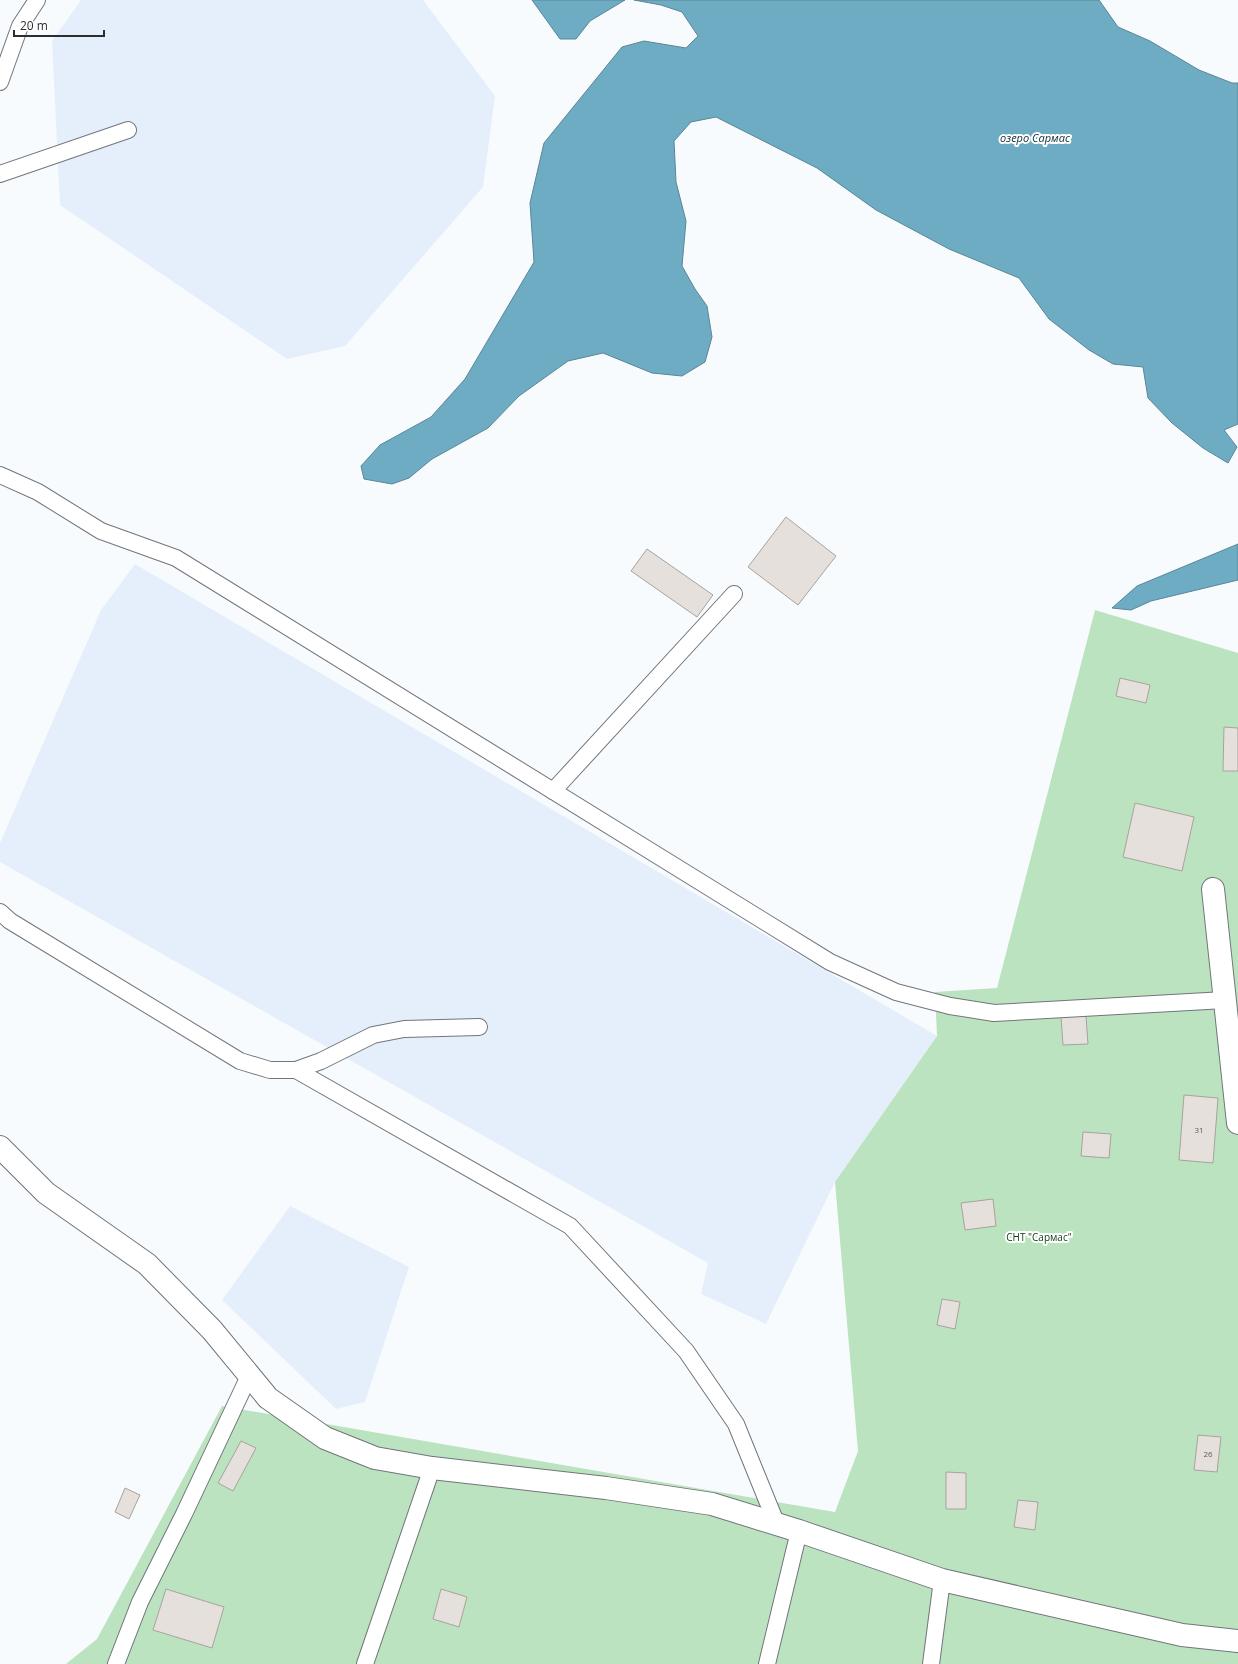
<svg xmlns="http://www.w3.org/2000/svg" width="1238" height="1664" font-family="'Open Sans',sans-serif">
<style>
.built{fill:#e5effb}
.green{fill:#bce3bf}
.water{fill:#6eacc4;stroke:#5a8697}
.building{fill:#e5e0db;stroke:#a7a39d}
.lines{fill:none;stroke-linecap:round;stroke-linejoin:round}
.lane-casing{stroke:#71757a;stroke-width:18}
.street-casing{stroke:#71757a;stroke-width:24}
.lane{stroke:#fff;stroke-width:16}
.street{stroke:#fff;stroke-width:22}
.labels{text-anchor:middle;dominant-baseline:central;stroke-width:4;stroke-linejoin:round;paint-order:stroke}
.number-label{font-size:8px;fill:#5a5a5a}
.park-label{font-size:10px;fill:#10401a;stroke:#fff}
.water-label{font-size:11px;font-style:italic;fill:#0e2d38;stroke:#fff}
</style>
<rect width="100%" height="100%" fill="#f8fbfe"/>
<!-- built -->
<g class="built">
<path d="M81 0H423L495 96 483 187 345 346 287 359 60 205 52 41Z"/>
<path d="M135 564 937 1036 835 1182 766 1324 701 1294 708 1263 0 862V843L101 610Z"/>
<path d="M290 1206 409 1267 365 1402 336 1409 222 1300Z"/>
</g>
<!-- green -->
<path class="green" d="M1095 610 1238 653V1664H66L97 1639 222 1406 835 1512 858 1451 835 1182 937 1036 935 992 997 988Z"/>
<!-- water -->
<g class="water">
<path d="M532 0H625L590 21 576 39H560Z"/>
<path d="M634 0H1099L1118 27 1150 41 1199 70 1232 83H1238V424L1224 430 1237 447 1228 463 1203 448 1172 423 1148 398 1143 367 1113 364 1089 350 1049 319 1019 278 949 249 876 210 817 168 716 117 691 122 674 141 676 182 686 221 682 266 695 289 707 306 712 337 705 362 682 376 652 373 603 353 568 361 519 396 488 428 432 459 409 478 392 484 364 479 361 466 380 445 431 417 465 379 534 262 530 203 544 143 622 47 644 41 686 48 698 36 682 12 661 5Z"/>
<path d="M1238 544V580L1151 601 1131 610 1112 608 1137 586Z"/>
</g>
<!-- building -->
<g class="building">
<path d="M786 517 836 556 798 605 748 567Z"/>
<path d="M647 549 713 595 697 617 631 571Z"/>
<path d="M1120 678 1150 685 1146 703 1116 696Z"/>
<path d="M1224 727 1238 728V771H1223Z"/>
<path d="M1135 803 1194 817 1182 871 1123 857Z"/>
<path d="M1086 1016 1088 1044 1063 1045 1061 1017Z"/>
<path d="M1184 1095 1218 1098 1213 1163 1179 1160Z"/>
<path d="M1083 1132 1111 1134 1109 1158 1081 1156Z"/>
<path d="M993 1199 996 1226 965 1230 961 1203Z"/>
<path d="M942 1299 960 1302 955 1329 937 1325Z"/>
<path d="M1198 1435 1221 1437 1217 1472 1194 1470Z"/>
<path d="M241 1441 256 1448 233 1491 218 1483Z"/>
<path d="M946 1472 966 1473V1509H946Z"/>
<path d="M125 1488 140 1495 129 1519 115 1512Z"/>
<path d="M1018 1500 1038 1502 1035 1530 1014 1527Z"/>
<path d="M166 1589 224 1607 212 1648 153 1630Z"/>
<path d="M441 1589 467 1597 459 1627 433 1619Z"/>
</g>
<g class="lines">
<!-- lane casing -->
<g class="lane-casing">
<g id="lane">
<path d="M0 82 20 26 37 0"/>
<path d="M0 174 128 130"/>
<path d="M0 475 38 492 101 531 176 558 830 962 896 992 950 1006 994 1013 1225 1000"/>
<path d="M553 791 734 594"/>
<path d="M0 912 10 921 240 1061 270 1070H296L321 1061 373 1035 404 1029 479 1027"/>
<path d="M296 1070 570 1226 686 1351 736 1424 777 1525"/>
<path d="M116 1664 140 1602 184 1514 249 1376"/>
<path d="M365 1664 432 1468"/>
<path d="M767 1664 799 1531"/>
<path d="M931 1664 942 1580"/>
</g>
</g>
<!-- street casing -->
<g class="street-casing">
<g id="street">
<path d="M1213 889 1238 1123"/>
<path d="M0 1147 46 1193 147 1264 212 1330 268 1398 325 1438 375 1458 432 1468 606 1488 712 1504 799 1531 942 1580 1182 1635 1238 1641"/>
</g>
</g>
<!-- lane -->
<use href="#lane" class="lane"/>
<!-- street -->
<use href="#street" class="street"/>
</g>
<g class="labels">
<!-- number labels -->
<g class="number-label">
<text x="1199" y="1129">31</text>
<text x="1208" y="1453">26</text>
</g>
<!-- park labels -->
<g class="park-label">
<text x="1039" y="1237">СНТ "Сармас"</text>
</g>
<!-- water labels -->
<g class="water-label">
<text x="1035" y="137">озеро Сармас</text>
</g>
</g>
<!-- scale -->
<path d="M14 30v6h90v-6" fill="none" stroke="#2b2d2f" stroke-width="2"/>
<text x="20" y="30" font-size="12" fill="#2b2d2f" stroke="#ffffff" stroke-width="3" paint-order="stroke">20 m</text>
</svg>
